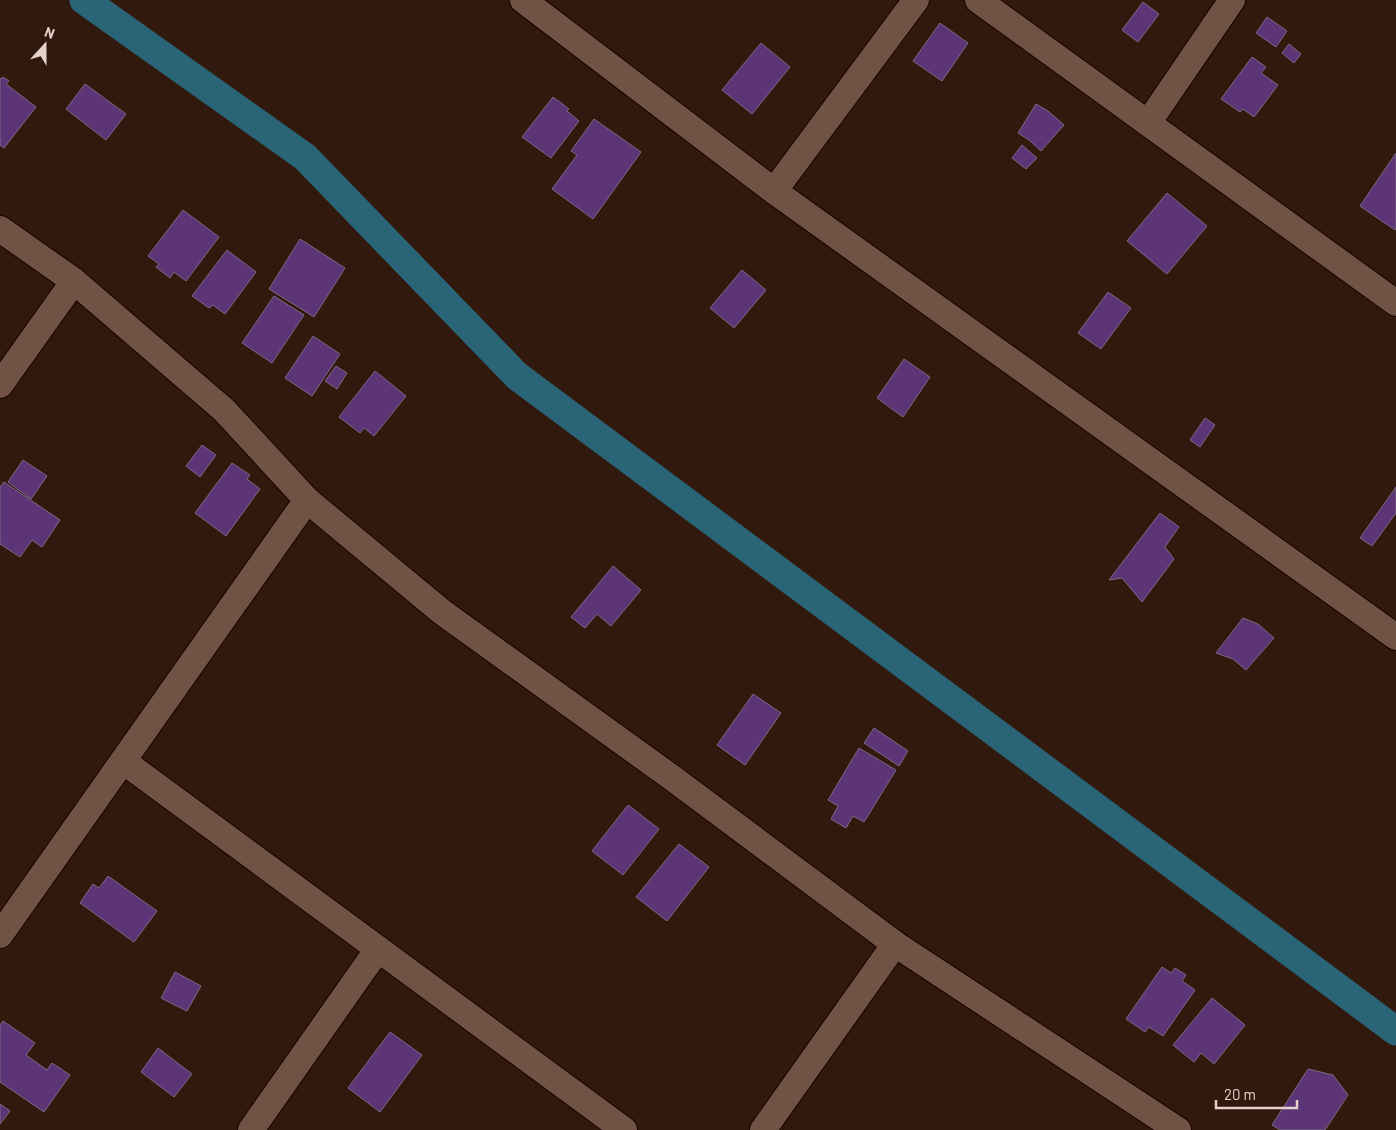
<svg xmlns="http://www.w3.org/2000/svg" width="1396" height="1130" font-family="Barlow,sans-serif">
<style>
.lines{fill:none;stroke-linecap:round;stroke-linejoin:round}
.canal{stroke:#296577;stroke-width:29}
.building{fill:#5d3475;stroke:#7a6a85}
.minor-casing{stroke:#180300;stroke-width:28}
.minor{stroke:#715346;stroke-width:26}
</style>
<rect width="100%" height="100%" fill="#32190d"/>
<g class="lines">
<!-- canal -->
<path class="canal" d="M84 0 305 157 517 376 1396 1031"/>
</g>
<!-- building -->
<g class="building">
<path d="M1143 2 1159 14 1138 42 1122 30Z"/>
<path d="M1267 17 1287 31 1276 47 1256 33Z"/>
<path d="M940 23 968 43 942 81 913 61Z"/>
<path d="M761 43 790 67 752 114 722 90Z"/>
<path d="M1289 44 1301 54 1294 63 1282 53Z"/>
<path d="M1252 57 1266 67 1261 73 1278 85 1254 117 1243 109 1240 112 1221 99Z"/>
<path d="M3 77 9 81 6 84 36 107 4 148 0 145V78L2 79Z"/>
<path d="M85 84 126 114 106 140 66 109Z"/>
<path d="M553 97 569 109 567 111 579 121 551 158 522 137Z"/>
<path d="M1036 104 1048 111 1064 125 1041 151 1029 140 1018 133Z"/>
<path d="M594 119 641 152 593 219 552 189 577 155 571 151Z"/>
<path d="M1022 145 1037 158 1026 169 1012 158Z"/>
<path d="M1396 153V228L1395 230 1360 206Z"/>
<path d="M1167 193 1207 226 1167 274 1127 241Z"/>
<path d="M183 210 219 237 186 281 174 272 170 278 156 267 159 264 148 256Z"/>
<path d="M300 239 345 268 314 317 269 289Z"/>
<path d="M227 250 256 272 225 314 213 305 209 308 192 296Z"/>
<path d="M742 270 766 290 734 328 710 308Z"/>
<path d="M1108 292 1131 308 1101 349 1078 333Z"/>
<path d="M274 296 304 315 272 363 242 343Z"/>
<path d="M313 336 340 354 312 396 285 378Z"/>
<path d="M904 359 930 377 903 417 877 398Z"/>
<path d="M336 366 347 373 337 389 325 381Z"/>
<path d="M375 371 406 396 374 436 364 428 360 433 339 417Z"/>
<path d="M1205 418 1215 425 1200 447 1190 440Z"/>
<path d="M202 445 216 455 200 477 186 466Z"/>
<path d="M23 460 47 476 31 499 8 482Z"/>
<path d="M232 463 250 475 247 479 260 489 226 536 195 513Z"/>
<path d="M4 482 60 520 42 547 32 540 20 557 0 544V487Z"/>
<path d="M1396 487V513L1372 546 1360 538Z"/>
<path d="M1160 513 1179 527 1165 547 1174 559 1142 602 1122 578 1109 580Z"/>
<path d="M613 566 641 590 611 626 597 614 585 628 571 617Z"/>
<path d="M1243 618 1258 624 1274 638 1246 670 1233 659 1216 653Z"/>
<path d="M753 694 781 713 745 765 717 745Z"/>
<path d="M874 728 908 751 899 766 864 743Z"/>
<path d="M859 748 896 770 864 822 853 816 846 828 831 819 838 806 828 800Z"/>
<path d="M628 805 659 829 623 875 592 851Z"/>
<path d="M679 844 709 867 667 921 636 897Z"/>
<path d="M108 876 157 911 134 942 80 903 93 884 99 888Z"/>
<path d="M1162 967 1171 973 1175 968 1186 975 1182 981 1195 990 1163 1036 1149 1027 1145 1032 1126 1019Z"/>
<path d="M175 972 201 986 187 1011 161 998Z"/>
<path d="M1212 998 1245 1025 1214 1064 1201 1053 1194 1062 1173 1045Z"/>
<path d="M3 1021 35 1043 26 1055 47 1070 52 1063 70 1075 44 1112 0 1082V1025Z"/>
<path d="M390 1032 422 1055 380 1112 348 1088Z"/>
<path d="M158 1048 192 1074 174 1097 141 1072Z"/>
<path d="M1308 1069 1333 1075 1348 1095 1325 1130H1280L1272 1125Z"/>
<path d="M0 1104 10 1111 0 1124Z"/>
</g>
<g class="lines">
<!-- minor casing -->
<g class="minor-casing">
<g id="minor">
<path d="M523 0 774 191 1396 637"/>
<path d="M978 0 1396 303"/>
<path d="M1148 123 1232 0"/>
<path d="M774 191 916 0"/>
<path d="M0 229 74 281 224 410 307 500 442 612 671 777 895 944 1178 1130"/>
<path d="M0 385 74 281"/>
<path d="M123 761 624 1130"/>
<path d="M0 935 307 500"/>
<path d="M251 1130 378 949"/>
<path d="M763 1130 895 944"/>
</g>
</g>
<!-- minor -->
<use href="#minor" class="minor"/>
</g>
<!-- north arrow -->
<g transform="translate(45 45) rotate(21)" stroke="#32190d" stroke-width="4" paint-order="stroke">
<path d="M0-4L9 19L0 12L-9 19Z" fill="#e4d2cb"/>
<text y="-8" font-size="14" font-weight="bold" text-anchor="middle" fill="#e4d2cb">N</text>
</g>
<!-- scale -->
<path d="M1216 1100v8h81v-8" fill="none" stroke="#e4d2cb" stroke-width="2.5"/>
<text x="1224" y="1100" font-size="15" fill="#e4d2cb" stroke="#32190d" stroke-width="4" paint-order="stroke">20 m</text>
</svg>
